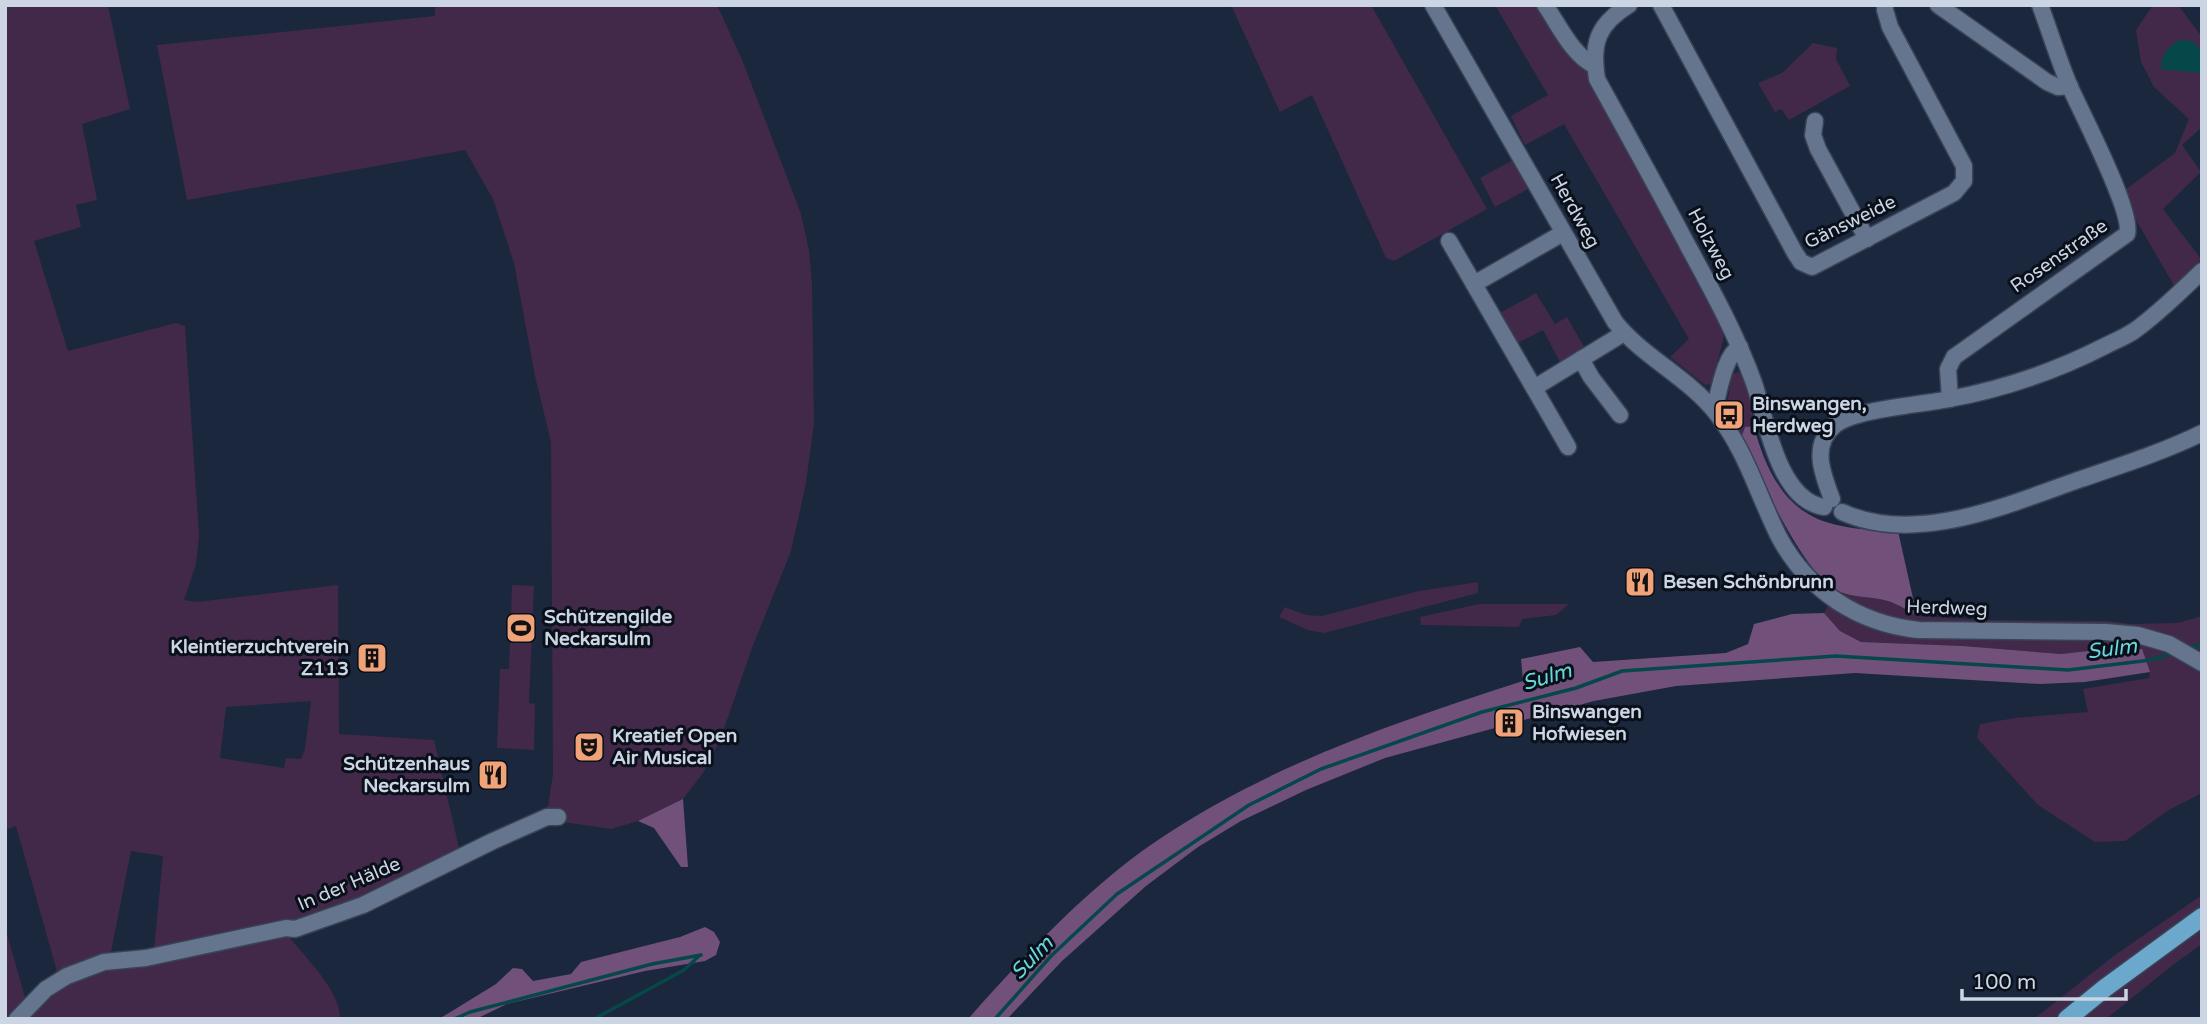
<svg xmlns="http://www.w3.org/2000/svg" width="2207" height="1024" font-family="'Varela Round',sans-serif">
<style>
.green{fill:#422949;fill-rule:evenodd}
.forest{fill:#71517a}
.water{fill:#06474a}
.lines{fill:none;stroke-linecap:round;stroke-linejoin:round}
.stream{stroke:#06474a;stroke-width:3.5}
.minor-casing{stroke:#394355;stroke-width:19}
.major-casing{stroke:#394355;stroke-width:21}
.minor{stroke:#65758e;stroke-width:16}
.major{stroke:#6ba8cb;stroke-width:18}
.labels{text-anchor:middle;dominant-baseline:central;stroke-width:6;stroke-linejoin:round;paint-order:stroke}
.street-label{font-size:19px;fill:#ccd5e4;stroke:#0a101a}
.poi-label{font-size:19px;font-weight:bold;fill:#ccd5e4;stroke:#0a101a;text-anchor:start}
.water-label{font-size:21px;font-style:italic;fill:#67d9de;stroke:#0a101a}
</style>
<rect width="100%" height="100%" fill="#1a273d"/>
<!-- green -->
<g class="green">
<path d="M5 5H108L130 109 82 124 97 200 76 205 81 227 34 241 68 351 176 323 185 326 199 536 196 564 184 600 197 602 338 585 339 734 434 740 459 848 541 814 548 806 553 774 551 442 535 376 514 263 493 199 465 150 187 200 157 45 435 16V5H717L743 62 801 214 809 250 812 284 814 423 806 483 791 551 752 648 720 740 703 773 683 799 663 810 638 821 611 829 556 821 288 936C305 957 341 991 340 1019H5V927L26 1001 58 975 16 826 5 830ZM311 701 305 749 301 759 286 758 284 768 220 758 226 707ZM131 851 163 856 154 950 114 955 111 952Z"/>
<path d="M1231 5H1371L1487 209 1394 261 1386 258 1312 95 1280 112Z"/>
<path d="M1495 5H1545L1587 62 1724 329 1723 341 1711 384 1705 385 1670 357 1689 339 1564 124 1525 145 1511 116 1548 95Z"/>
<path d="M2153 5H2178L2202 37V127L2182 145 2201 172 2163 209 2201 259 2176 289 2124 199 2125 190 2175 153 2189 119 2154 87 2141 62 2136 30Z"/>
<path d="M1813 43 1837 48 1836 59 1850 86 1789 120 1781 109 1775 112 1758 83 1782 73Z"/>
<path d="M1513 160 1530 188 1495 207 1480 178Z"/>
<path d="M1536 293 1555 324 1567 317 1587 352 1562 366 1543 330 1516 344 1498 314Z"/>
<path d="M1739 372 1748 381 1754 426 1745 427 1742 435 1726 411 1732 374Z"/>
<path d="M1478 582V593L1324 633 1308 630 1279 617 1285 607 1306 615 1322 616 1419 591Z"/>
<path d="M512 585 534 586 529 703 535 704 534 750 497 748 500 669H509Z"/>
<path d="M1836 590 1890 601 1917 616 1982 620 2108 621 2130 624 2178 623 2202 616V793L2169 810 2125 841 2095 842 2038 805 1977 738 1980 724 2015 718 2088 712 2083 689 2149 678 2150 672 2115 648 2061 654 1963 646 1861 642 1840 631 1824 613Z"/>
<path d="M1479 604H1569L1556 615 1522 619 1519 627 1421 625 1420 617Z"/>
<path d="M2202 895V944L2174 964 2106 1019H2034L2115 955Z"/>
</g>
<!-- forest -->
<g class="forest">
<path d="M1754 426C1761 455 1776 492 1802 510 1828 529 1867 530 1898 531L1917 616C1908 611 1898 604 1888 601 1872 596 1851 598 1836 590 1803 573 1756 471 1742 435L1745 427Z"/>
<path d="M1824 613 1840 631 1861 642 1963 646 2061 654 2115 648 2142 649 2150 672 2085 682 2040 684 1855 673 1676 686 1594 701 1385 758 1306 790 1241 821 1198 847 1146 886 1062 961 1007 1019H968C1024 956 1088 887 1158 840 1269 765 1396 722 1523 681L1521 659 1580 647 1593 662 1726 653 1748 644 1754 624 1792 614Z"/>
<path d="M683 799 688 867H681L654 828 638 821Z"/>
<path d="M705 927 714 932 720 942 716 955 705 961 645 971 507 1004 476 1019H439L496 984 513 968 522 969 533 981 571 974 581 962 680 937Z"/>
</g>
<!-- water -->
<path class="water" d="M2181 40 2193 41 2202 53 2201 73 2161 69C2161 54 2168 46 2181 40Z"/>
<g class="lines">
<!-- stream -->
<g class="stream">
<path d="M2187 649 2202 644"/>
<path d="M454 1019 470 1012 652 964 701 955"/>
<path d="M594 1019 684 970 699 956"/>
<path d="M995 1019 1051 956 1117 894 1249 805 1321 769 1482 712 1576 688 1622 671 1836 656 2068 670 2151 660 2173 653"/>
</g>
<!-- minor casing -->
<g class="minor-casing">
<g id="minor">
<path d="M1433 5 1615 322C1644 358 1688 377 1717 414 1746 451 1758 495 1779 537 1808 591 1859 624 1919 630L2106 632 2138 635 2169 644 2202 663"/>
<path d="M1545 5C1559 25 1572 55 1595 66"/>
<path d="M1629 5C1598 24 1591 43 1597 79 1628 135 1659 191 1689 248 1713 292 1737 336 1754 383 1766 419 1778 500 1824 507"/>
<path d="M1661 5 1795 253 1801 262 1812 267 1954 193 1964 181V166L1890 27 1885 10V5"/>
<path d="M1938 5 2047 82 2058 87 2070 86"/>
<path d="M1815 121 1813 135 1818 149 1867 239"/>
<path d="M1449 241 1568 447"/>
<path d="M1474 284 1563 233"/>
<path d="M1581 359 1591 377 1620 415"/>
<path d="M1534 388 1624 333"/>
<path d="M1950 399 1948 369 1954 357 2127 234C2134 213 2081 112 2070 87 2059 61 2050 32 2040 5"/>
<path d="M1714 410C1719 393 1724 355 1740 347"/>
<path d="M1832 499C1823 475 1810 445 1835 425 1856 409 1921 405 1949 399 2003 389 2056 371 2105 346 2115 341 2125 337 2134 331 2158 314 2180 292 2202 271"/>
<path d="M1842 512C1917 546 2009 504 2081 479 2122 465 2163 452 2202 433"/>
<path d="M17 1019 46 989 67 976 104 962 146 958 286 928 295 929 363 905 493 841 547 817H558"/>
</g>
</g>
<!-- major casing -->
<g class="major-casing">
<path id="major" d="M2067 1019 2105 988 2202 917"/>
</g>
<!-- minor -->
<use href="#minor" class="minor"/>
<!-- major -->
<use href="#major" class="major"/>
</g>
<!-- icons -->
<defs>
<g id="bus-square" transform="scale(1.575)"><rect x="-9" y="-9" width="18" height="18" rx="4" fill="#f0a279" stroke="#0a101a"/><path d="M-5-6H5V4H4V6H2V4H-2V6H-4V4H-5ZM-3.5-4V0h7V-4ZM-3.5 1.2v1.5H-2V1.2ZM2 1.2v1.5H3.5V1.2Z" fill="#111"/></g>
<g id="restaurant-square" transform="scale(1.575)"><rect x="-9" y="-9" width="18" height="18" rx="4" fill="#f0a279" stroke="#0a101a"/><path d="M-5-6h1v4h1v-4h1v4h1v-4h1v5L-1.5 .5V6h-2V.5L-5-1ZM5-6V6H3V1.5H1.5Q1.5-4 5-6Z" fill="#111"/></g>
<g id="stadium-square" transform="scale(1.575)"><rect x="-9" y="-9" width="18" height="18" rx="4" fill="#f0a279" stroke="#0a101a"/><path d="M0-5a6.5 5 0 1 0 0 10a6.5 5 0 1 0 0-10ZM-3.5-1.8h7v3.6h-7Z" fill="#111"/></g>
<g id="building-square" transform="scale(1.575)"><rect x="-9" y="-9" width="18" height="18" rx="4" fill="#f0a279" stroke="#0a101a"/><path d="M-4-6H4V6H1V3H-1V6H-4ZM-2.5-4.3h1.7v1.8h-1.7ZM.8-4.3h1.7v1.8H.8ZM-2.5-1h1.7V.8h-1.7ZM.8-1h1.7V.8H.8Z" fill="#111"/></g>
<g id="theatre-square" transform="scale(1.575)"><rect x="-9" y="-9" width="18" height="18" rx="4" fill="#f0a279" stroke="#0a101a"/><path d="M-5-5.5Q0-4 5-5.5V0Q5 5 0 6Q-5 5-5 0ZM-3.3-2.5H-1v1.5H-3.3ZM1-2.5H3.3v1.5H1ZM-2.8 1Q0 5.5 2.8 1Z" fill="#111"/></g>
</defs>
<g fill-rule="evenodd">
<use href="#bus-square" x="1729" y="415"/>
<use href="#restaurant-square" x="1640" y="582"/>
<use href="#stadium-square" x="521" y="628"/>
<use href="#building-square" x="372" y="658"/>
<use href="#building-square" x="1509" y="723"/>
<use href="#theatre-square" x="589" y="747"/>
<use href="#restaurant-square" x="493" y="775"/>
</g>
<g class="labels">
<!-- street labels -->
<g class="street-label">
<text transform="translate(1575 211) rotate(61)">Herdweg</text>
<text transform="translate(1850 222) rotate(-26)">Gänsweide</text>
<text transform="translate(1711 244) rotate(62)">Holzweg</text>
<text transform="translate(2059 256) rotate(-35)">Rosenstraße</text>
<text transform="translate(1947 608) rotate(2)">Herdweg</text>
<text transform="translate(349 884) rotate(-23)">In der Hälde</text>
</g>
<!-- poi labels -->
<g class="poi-label">
<text x="1752" y="404">Binswangen,<tspan x="1752" dy="22">Herdweg</tspan></text>
<text x="1663" y="582">Besen Schönbrunn</text>
<text x="544" y="617">Schützengilde<tspan x="544" dy="22">Neckarsulm</tspan></text>
<text x="349" y="647" text-anchor="end">Kleintierzuchtverein<tspan x="349" dy="22">Z113</tspan></text>
<text x="1532" y="712">Binswangen<tspan x="1532" dy="22">Hofwiesen</tspan></text>
<text x="612" y="736">Kreatief Open<tspan x="612" dy="22">Air Musical</tspan></text>
<text x="470" y="764" text-anchor="end">Schützenhaus<tspan x="470" dy="22">Neckarsulm</tspan></text>
</g>
<!-- water labels -->
<g class="water-label">
<text transform="translate(2112 649) rotate(-7)">Sulm</text>
<text transform="translate(1547 677) rotate(-16)">Sulm</text>
<text transform="translate(1032 958) rotate(-46)">Sulm</text>
</g>
</g>
<!-- border -->
<rect width="2207" height="1024" fill="none" stroke="#ccd5e4" stroke-width="14"/>
<!-- scale -->
<path d="M1962 989v10h164v-10" fill="none" stroke="#ccd5e4" stroke-width="3.5"/>
<text x="1972" y="989" font-size="21" fill="#ccd5e4" stroke="#0a101a" stroke-width="5" paint-order="stroke">100 m</text>
</svg>
